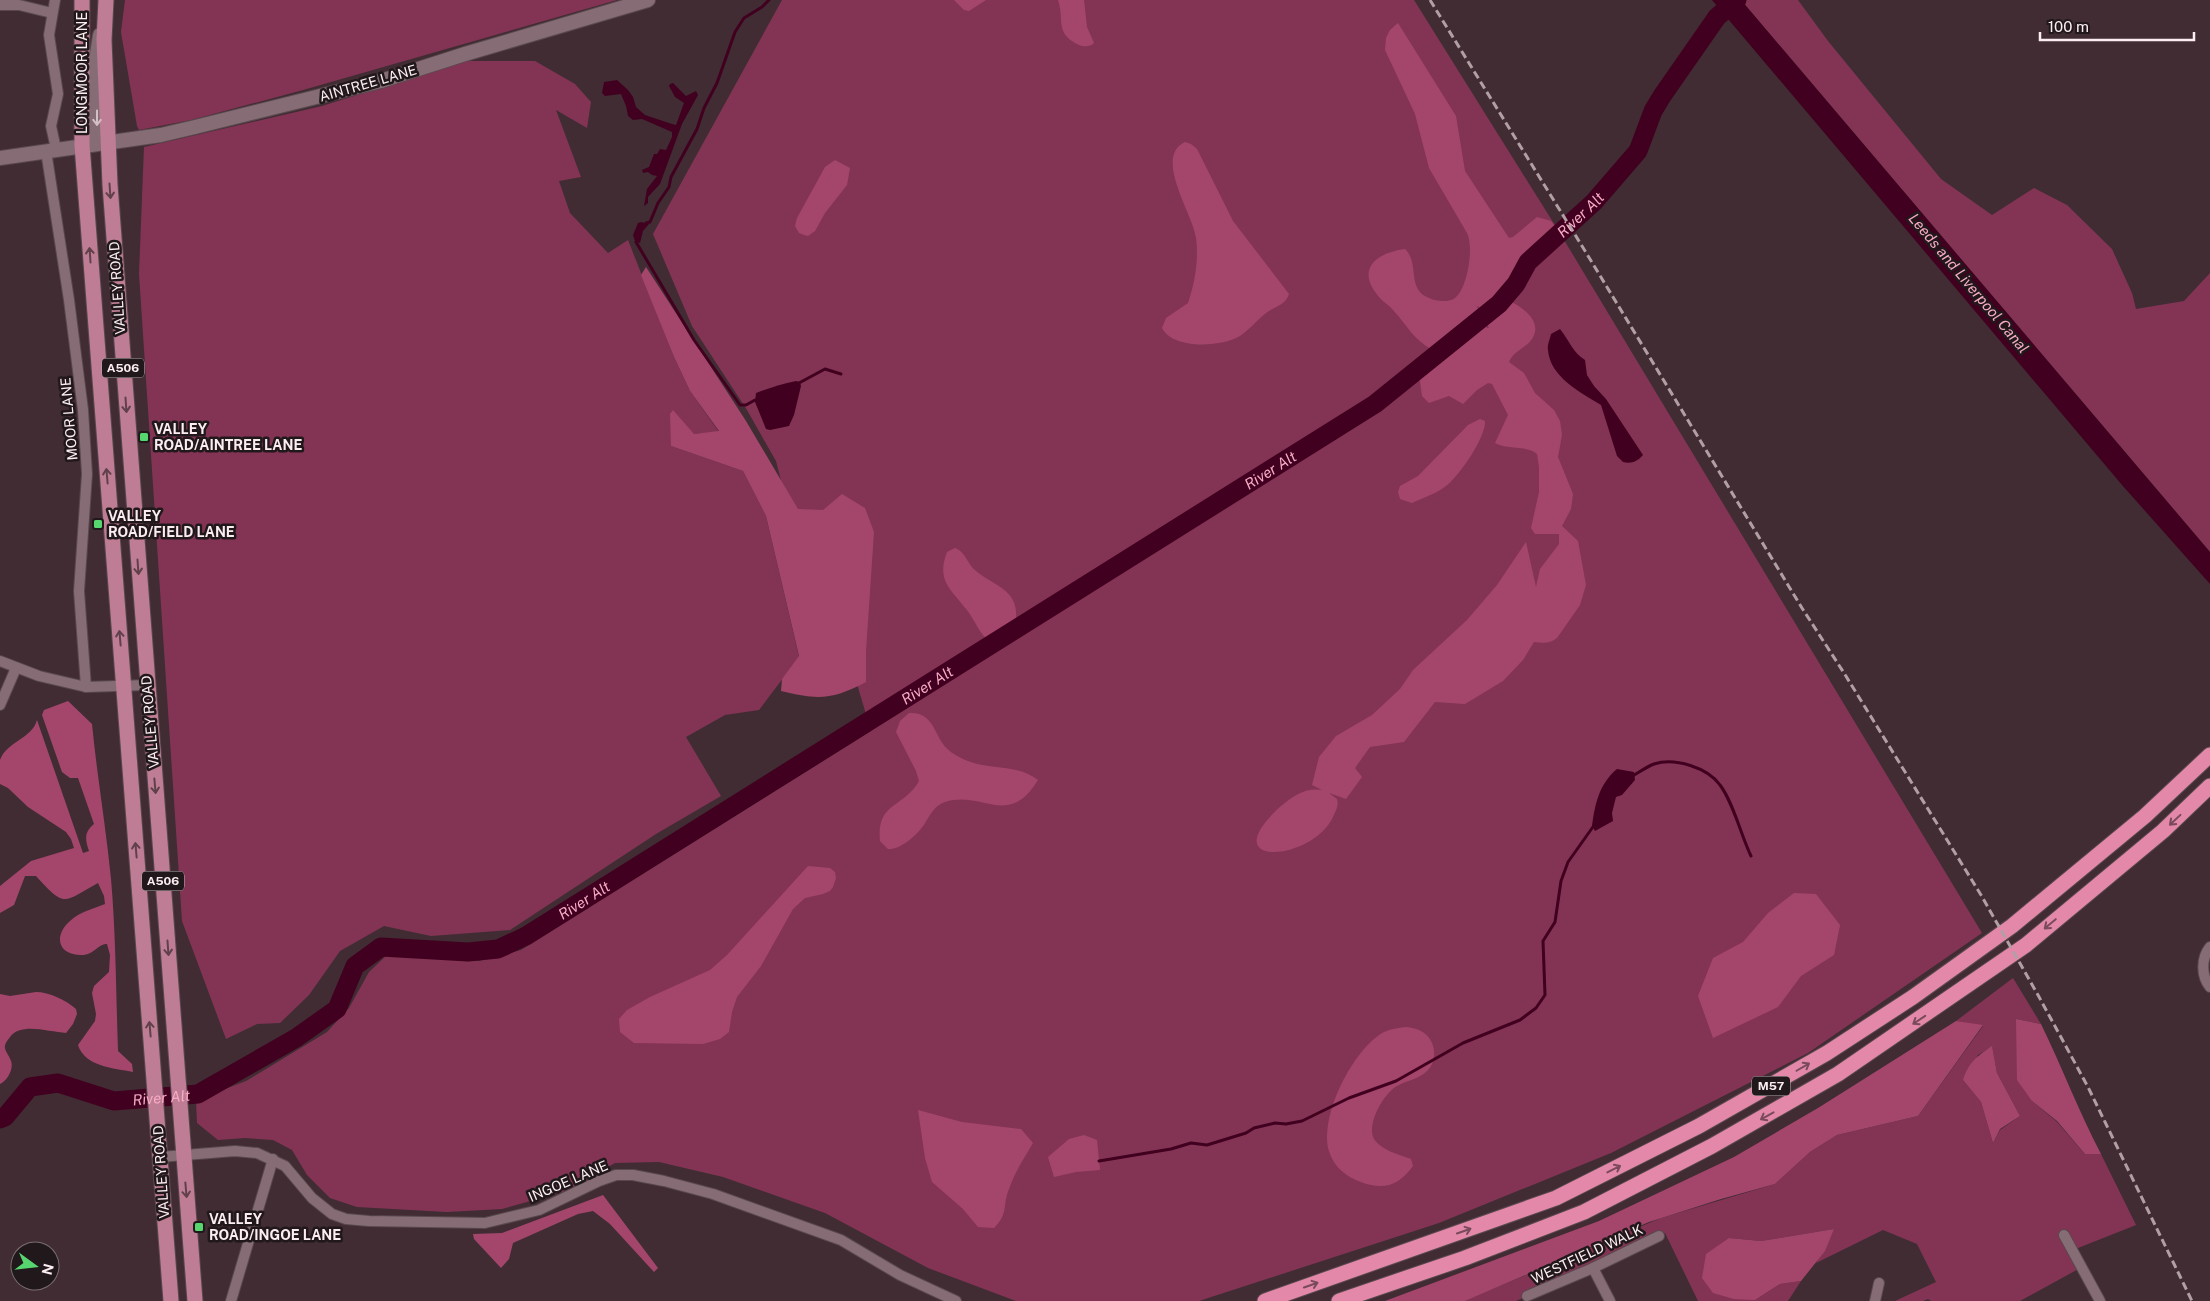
<svg xmlns="http://www.w3.org/2000/svg" width="2210" height="1301" font-family="'Public Sans',sans-serif">
<style>
.green{fill:#833454;fill-rule:evenodd}
.forest{fill:#a4466b}
.water{fill:#41001f}
.lines{fill:none;stroke-linecap:round;stroke-linejoin:round}
.stream{stroke:#41001f;stroke-width:3}
.river{stroke:#41001f;stroke-width:19}
.street-casing{stroke:#5a484e;stroke-width:12}
.secondary-casing{stroke:#5a484e;stroke-width:16}
.primary-casing{stroke:#5a484e;stroke-width:17}
.highway-casing{stroke:#5a484e;stroke-width:17}
.street{stroke:#866d75;stroke-width:10}
.secondary{stroke:#866d75;stroke-width:14}
.primary{stroke:#be7d94;stroke-width:15}
.highway{stroke:#e488a9;stroke-width:15}
.rail{stroke:#b19fa4;stroke-width:3;stroke-dasharray:8 4;stroke-linecap:butt}
.oneway{stroke:#d3c0c6}
.oneway2{stroke:#60404b}
.oneway3{stroke:#794a5b}
.poi-dot{fill:#57d670;stroke:#21181b;stroke-width:2}
.labels{text-anchor:middle;dominant-baseline:central;stroke-width:5;stroke-linejoin:round;paint-order:stroke}
.shield{fill:#21181b;stroke:#baadb1;stroke-width:1}
.shield-label{font-size:12px;font-weight:bold;fill:#fcedf1}
.street-label{font-size:14px;fill:#fcedf1;stroke:#21181b}
.poi-label{font-size:14px;font-weight:bold;fill:#fcedf1;stroke:#21181b;text-anchor:start}
.water-label{font-size:15px;font-style:italic;fill:#f8abc5;stroke:#21181b}
</style>
<rect width="100%" height="100%" fill="#412c33"/>
<!-- green -->
<g class="green">
<path d="M125 0H617L303 90 191 120 139 130 137 126 121 32Z"/>
<path d="M782 0H1414L1558 230 1982 933 1808 1053 1611 1153 1439 1223 1199 1301H1016L928 1268 825 1213 723 1177 659 1162 615 1163 566 1191 502 1209 447 1212 357 1207 330 1198 307 1175 292 1150 273 1140 245 1138 218 1140 197 1123 196 1100 246 1081 327 1032 349 1008 369 972 388 954 479 961 521 950 871 731 857 684 792 524 776 461 747 410 692 326 653 234Z"/>
<path d="M1741 0H1798L1828 41 1941 179 1992 215 2034 188 2067 205 2112 249 2132 293 2136 309 2184 301 2210 273V552Z"/>
<path d="M466 61H535L575 84 591 102 587 128 556 110 581 177 559 181 570 213 608 253 628 240 674 357 690 391 719 432 694 434 671 446 743 471 766 516 799 657 759 710 725 715 686 737 721 796 656 834 510 930 431 936 384 926 340 951 309 995 280 1023 257 1024 226 1039 182 921 139 274 144 147 322 106Z"/>
<path d="M2013 978 2041 1024 2016 1019 2032 1101 2056 1121 2085 1154H2101L2136 1225 2073 1250 2082 1267 2020 1301H1931L1928 1299 1923 1301H1895L1936 1282 1917 1244 1883 1230 1816 1263 1834 1229 1761 1241 1729 1238 1755 1300 1780 1284 1801 1281 1788 1301H1698L1665 1233 1516 1301H1464L1661 1218 1775 1184 1810 1152 1837 1135 1918 1116 1983 1026 1956 1021ZM1992 1047 1997 1073 2020 1116 2000 1130 1993 1143 1981 1102 1963 1080 1978 1055Z"/>
</g>
<!-- forest -->
<g class="forest">
<path d="M954 0H986L969 11 964 10Z"/>
<path d="M1058 0H1084L1087 27 1094 43C1090 47 1084 47 1079 45 1054 33 1065 21 1058 0Z"/>
<path d="M1398 23 1456 116 1465 171 1509 238 1513 237 1537 217 1551 221 1558 230C1546 240 1534 250 1524 262 1508 282 1504 297 1481 311L1478 306H1477L1479 312 1431 349C1414 340 1406 324 1393 310 1389 305 1383 302 1379 297 1355 269 1376 253 1405 249 1420 263 1406 289 1429 298 1435 301 1449 303 1455 298 1468 288 1474 246 1467 233L1429 168 1415 114 1385 50 1386 38 1390 30Z"/>
<path d="M1185 142 1191 144 1197 149 1233 221 1289 294C1285 306 1275 306 1266 313 1257 320 1249 330 1240 336 1222 347 1173 350 1162 328L1166 318 1188 303C1195 283 1199 258 1196 238 1193 214 1153 157 1185 142Z"/>
<path d="M835 160 850 168 847 185 825 213 815 231 808 236 804 235 799 233 795 226 797 218 825 167Z"/>
<path d="M646 267 746 421 798 509 823 510 842 494 865 508 874 532 866 651V682C832 700 818 700 781 691L782 679 799 656 766 516 743 471 671 446 670 414 673 410 694 434 719 431 690 391 674 357 641 275Z"/>
<path d="M1511 302C1524 308 1543 322 1532 339 1526 348 1513 351 1509 362L1524 373 1535 393 1554 410 1560 421 1562 435 1558 457 1573 494 1571 509 1562 526 1578 541 1586 585 1580 605 1557 638C1550 644 1542 643 1534 642L1523 660 1503 681 1465 704 1435 702 1404 742 1370 747 1355 768 1362 777 1346 799 1329 793 1337 799C1339 806 1336 810 1333 817 1312 862 1211 869 1281 806 1293 796 1306 787 1322 790L1312 785 1319 757 1336 736 1372 715 1400 689 1413 670 1467 620 1497 585 1526 542 1536 587 1540 569 1559 544V534H1535L1531 528 1539 492V467L1537 454C1527 445 1507 450 1495 443L1508 415 1492 384 1488 383 1477 390 1463 404 1449 396 1429 403 1422 396 1419 374 1452 345 1484 322 1487 328H1489L1486 322Z"/>
<path d="M1480 419 1485 421C1486 437 1460 475 1446 486 1437 493 1423 498 1412 503L1400 499 1398 492 1400 486 1418 476 1468 425Z"/>
<path d="M955 548C966 552 967 564 976 571 997 588 1022 590 1015 626L989 642C979 632 975 621 967 610 951 589 936 581 947 552Z"/>
<path d="M68 701 92 724C97 776 106 827 111 879 116 936 116 994 118 1051L132 1064 133 1072C114 1068 85 1067 78 1045L95 1021 96 1014 92 993 94 986 109 972 110 955 107 944C97 944 94 956 80 955 57 954 54 935 70 921 79 912 93 909 105 904L104 896 98 883C63 902 66 909 36 876H25L14 905 0 913V886L31 861 74 848 71 839 66 832 28 807 8 788 0 784C0 777 0 766 0 760 7 741 32 739 37 720L83 853 89 851C85 840 84 832 94 824L78 778H70L62 772 42 715 44 710Z"/>
<path d="M909 713C931 712 933 729 943 744 947 750 955 755 961 758 986 771 1016 763 1038 780 1008 829 983 790 945 802 931 807 929 820 920 830 913 838 899 850 888 849L880 841C876 802 904 808 919 781L916 771 896 732 900 721Z"/>
<path d="M808 866 830 868 835 872 836 878 833 887 830 891 823 894 805 898 793 909 761 966 737 997 732 1012 729 1032 720 1039 703 1044 634 1043 620 1032 619 1019 627 1010 650 997 710 970 727 955Z"/>
<path d="M1794 893 1816 894 1840 925 1834 955 1801 976 1778 1007 1713 1038 1698 996 1713 958 1743 942 1768 913Z"/>
<path d="M36 992C49 992 66 1000 76 1009L77 1014 73 1024 66 1033C49 1032 21 1022 10 1037 0 1049 7 1050 11 1061 14 1069 7 1081 0 1084V994L10 996Z"/>
<path d="M2016 1019 2041 1024C2062 1067 2079 1112 2101 1154H2085L2057 1121 2032 1101 2017 1080Z"/>
<path d="M1956 1021 1983 1025 1918 1116 1837 1135 1810 1152 1775 1184 1721 1199 1649 1222 1465 1301H1385L1599 1221 1734 1157 1818 1108Z"/>
<path d="M1406 1027C1416 1028 1426 1031 1431 1041 1436 1050 1435 1063 1428 1070 1420 1079 1407 1080 1397 1086 1384 1093 1366 1124 1374 1139 1381 1150 1400 1155 1411 1159L1413 1166C1402 1181 1390 1189 1371 1185 1353 1181 1335 1171 1329 1151 1319 1116 1353 1049 1384 1032 1391 1029 1398 1028 1406 1027Z"/>
<path d="M1992 1046 1997 1073 2020 1116 2000 1129 1993 1143 1981 1102 1963 1080C1969 1062 1976 1057 1992 1046Z"/>
<path d="M918 1110 962 1122 1021 1129 1033 1143C1024 1158 1015 1172 1009 1189 1002 1206 1009 1213 994 1228L978 1227 963 1209 932 1182 925 1158Z"/>
<path d="M1084 1135 1097 1140 1100 1170 1076 1172 1054 1177 1048 1157 1069 1139Z"/>
<path d="M603 1195 658 1268 654 1272 610 1224 593 1211 578 1214 513 1243 509 1259 501 1268 474 1239 473 1234 502 1233Z"/>
<path d="M1834 1229 1825 1251 1801 1281 1780 1284 1755 1300 1734 1299 1713 1293 1702 1278 1706 1254 1729 1238 1761 1241Z"/>
</g>
<!-- water -->
<g class="water">
<path d="M1712 0H1741L2210 552V584L2122 485Z"/>
<path d="M617 80 628 90 633 97 636 107 645 115 672 124 676 125 684 103 675 97 669 86 670 84 673 83 686 96 696 91 698 95 682 124 660 184 648 197V203L644 206 647 189 657 176 652 175 648 172 643 173 642 170 649 167 654 154H657L660 149 666 150 672 137V132L642 119 633 120 628 116 626 106 621 94 605 96 602 93 604 82Z"/>
<path d="M641 222 649 224 643 231 640 243 635 241 633 235 638 223Z"/>
<path d="M1560 329C1569 340 1573 353 1585 360L1587 375 1594 386 1606 399 1643 455C1637 462 1631 464 1623 462L1617 456 1601 405C1580 392 1550 377 1548 350 1547 345 1550 339 1551 334Z"/>
<path d="M796 381 800 382 801 386 794 415 789 426 770 430 766 429 755 402 756 393C769 388 782 384 796 381Z"/>
<path d="M1617 769 1634 772 1635 780 1622 795 1616 797 1612 813 1613 821 1595 831 1592 826C1595 804 1599 784 1617 769Z"/>
</g>
<g class="lines">
<!-- stream -->
<g class="stream">
<path d="M646 223 650 222 658 203 669 187 671 177 697 129 704 108 717 83 735 32 744 18 762 7 769 0"/>
<path d="M636 242 694 340 740 405H746L755 400"/>
<path d="M799 383 825 369 841 374"/>
<path d="M1631 777C1638 773 1646 767 1654 764 1675 757 1708 768 1720 785 1733 802 1741 835 1751 856"/>
<path d="M1099 1161 1171 1149 1191 1143 1207 1145 1246 1133 1254 1128 1275 1123 1286 1124 1302 1121 1349 1098 1396 1081 1463 1043 1520 1020 1536 1008 1545 995 1543 941 1555 922 1561 881 1568 862 1595 824"/>
</g>
<!-- river -->
<path class="river" id="s1" d="M0 1119 5 1117 30 1087 58 1083 114 1101 198 1094 296 1038 337 1009 355 966 381 947 468 952 498 949 526 936 1375 404 1499 304 1516 284 1528 262 1594 202 1638 151 1653 111 1662 96 1717 17 1737 0"/>
<!-- street casing -->
<g class="street-casing">
<g id="street">
<path d="M55 0 49 35 58 94 51 126 56 149"/>
<path d="M0 5H19L52 13"/>
<path d="M46 151 69 300 83 410 87 474 79 591 86 687"/>
<path d="M0 661 39 676 86 687 147 685"/>
<path d="M0 705 16 668"/>
<path d="M2210 947C2201 958 2201 976 2210 987"/>
<path d="M160 1157 235 1151 257 1153 285 1166 312 1198 332 1214 346 1219 369 1221 485 1223 539 1210 599 1181 616 1175H633L664 1181 713 1194 841 1240 900 1275 956 1301"/>
<path d="M2064 1235 2100 1301"/>
<path d="M1593 1268 1610 1301"/>
<path d="M1527 1296 1593 1268 1659 1236"/>
<path d="M231 1301 273 1159"/>
<path d="M1875 1301 1879 1283"/>
</g>
</g>
<!-- secondary casing -->
<g class="secondary-casing">
<g id="secondary">
<path d="M82 145 92 139 97 127 96 61 100 35"/>
<path d="M0 158 161 135 195 127 381 81 465 54 648 0"/>
</g>
</g>
<!-- primary casing -->
<g class="primary-casing">
<g id="primary">
<path d="M82 0V145L171 1301"/>
<path d="M106 0 104 40 110 185 195 1301"/>
</g>
</g>
<!-- highway casing -->
<g class="highway-casing">
<g id="highway">
<path d="M1265 1301 1556 1198 1699 1126 1827 1053 1913 997 2012 926 2145 816 2210 755"/>
<path d="M1339 1301 1465 1258 1584 1212 1712 1146 1838 1074 2026 945 2163 831 2210 786"/>
</g>
</g>
<!-- street -->
<use href="#street" class="street"/>
<!-- secondary -->
<use href="#secondary" class="secondary"/>
<!-- primary -->
<use href="#primary" class="primary"/>
<!-- highway -->
<use href="#highway" class="highway"/>
<!-- rail -->
<path class="rail" d="M1430 0 1582 246 1802 608 1844 673 1981 895 2038 995 2088 1087 2192 1301"/>
</g>
<!-- one-way arrows -->
<defs><path id="oneway-shaft" d="M-6 0H5M1.5-3L5.5 0L1.5 3" fill="none" stroke-width="1.6" stroke-linecap="round" stroke-linejoin="round" transform="scale(1.25)"/></defs>
<use class="oneway" href="#oneway-shaft" transform="translate(97 118) rotate(90)"/>
<g class="oneway2">
<use href="#oneway-shaft" transform="translate(110 191) rotate(86)"/>
<use href="#oneway-shaft" transform="translate(90 255) rotate(-94)"/>
<use href="#oneway-shaft" transform="translate(126 405) rotate(86)"/>
<use href="#oneway-shaft" transform="translate(107 476) rotate(-95)"/>
<use href="#oneway-shaft" transform="translate(138 567) rotate(86)"/>
<use href="#oneway-shaft" transform="translate(120 638) rotate(-95)"/>
<use href="#oneway-shaft" transform="translate(155 786) rotate(85)"/>
<use href="#oneway-shaft" transform="translate(136 850) rotate(-95)"/>
<use href="#oneway-shaft" transform="translate(168 948) rotate(86)"/>
<use href="#oneway-shaft" transform="translate(150 1029) rotate(-95)"/>
<use href="#oneway-shaft" transform="translate(186 1190) rotate(85)"/>
</g>
<g class="oneway3">
<use href="#oneway-shaft" transform="translate(2175 820) rotate(137)"/>
<use href="#oneway-shaft" transform="translate(2050 924) rotate(140)"/>
<use href="#oneway-shaft" transform="translate(1919 1020) rotate(146)"/>
<use href="#oneway-shaft" transform="translate(1803 1067) rotate(-30)"/>
<use href="#oneway-shaft" transform="translate(1767 1116) rotate(151)"/>
<use href="#oneway-shaft" transform="translate(1614 1169) rotate(-27)"/>
<use href="#oneway-shaft" transform="translate(1464 1231) rotate(-19)"/>
<use href="#oneway-shaft" transform="translate(1311 1285) rotate(-19)"/>
</g>
<!-- markers -->
<g class="poi-dot">
<rect x="139" y="432" width="10" height="10" rx="2.5"/>
<rect x="93" y="519" width="10" height="10" rx="2.5"/>
<rect x="194" y="1222" width="10" height="10" rx="2.5"/>
</g>
<g class="labels">
<!-- shield labels -->
<g class="shield">
<rect x="102" y="358.5" width="42" height="19" rx="4"/>
<rect x="142" y="871.5" width="42" height="19" rx="4"/>
<rect x="1752" y="1076.5" width="38" height="19" rx="4"/>
</g>
<g class="shield-label">
<text x="123" y="368">A506</text>
<text x="163" y="881">A506</text>
<text x="1771" y="1086">M57</text>
</g>
<!-- street labels -->
<g class="street-label">
<text transform="translate(82 73) rotate(-90)">LONGMOOR LANE</text>
<text transform="translate(368 83) rotate(-16)">AINTREE LANE</text>
<text transform="translate(117 288) rotate(-94)">VALLEY ROAD</text>
<text transform="translate(69 419) rotate(-95)">MOOR LANE</text>
<text transform="translate(150 722) rotate(-95)">VALLEY ROAD</text>
<text transform="translate(161 1172) rotate(-94)">VALLEY ROAD</text>
<text transform="translate(568 1181) rotate(-23)">INGOE LANE</text>
<text transform="translate(1587 1254) rotate(-25)">WESTFIELD WALK</text>
</g>
<!-- poi labels -->
<g class="poi-label">
<text x="154" y="429">VALLEY<tspan x="154" dy="16">ROAD/AINTREE LANE</tspan></text>
<text x="108" y="516">VALLEY<tspan x="108" dy="16">ROAD/FIELD LANE</tspan></text>
<text x="209" y="1219">VALLEY<tspan x="209" dy="16">ROAD/INGOE LANE</tspan></text>
</g>
<!-- water labels -->
<g class="water-label">
<text stroke="none"><textPath href="#s1" startOffset="1889">River Alt</textPath></text>
<text transform="translate(1969 283) rotate(50)">Leeds and Liverpool Canal</text>
<text stroke="none"><textPath href="#s1" startOffset="1484">River Alt</textPath></text>
<text stroke="none"><textPath href="#s1" startOffset="1079">River Alt</textPath></text>
<text stroke="none"><textPath href="#s1" startOffset="674">River Alt</textPath></text>
<text stroke="none"><textPath href="#s1" startOffset="179">River Alt</textPath></text>
</g>
</g>
<!-- north arrow -->
<g transform="translate(35 1266) rotate(105)"><circle r="24" fill="#21181b" stroke="#796d71"/>
<path d="M0-4L9 19L0 12L-9 19Z" fill="#57d670"/>
<text y="-8" font-size="14" font-weight="bold" text-anchor="middle" fill="#fcedf1">N</text>
</g>
<!-- scale -->
<path d="M2040 32v8h154v-8" fill="none" stroke="#fcedf1" stroke-width="2.5"/>
<text x="2048" y="32" font-size="15" fill="#fcedf1" stroke="#21181b" stroke-width="4" paint-order="stroke">100 m</text>
</svg>
